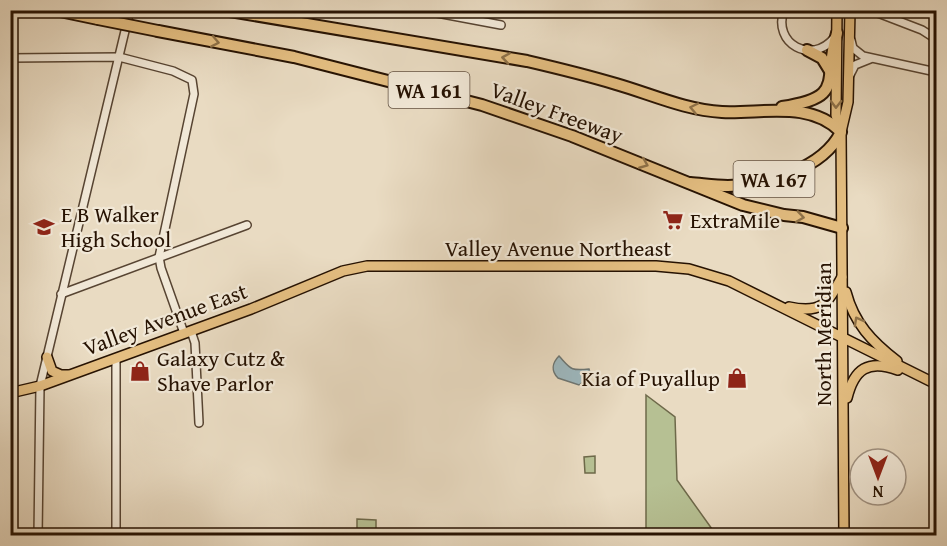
<svg xmlns="http://www.w3.org/2000/svg" width="947" height="546" font-family="'Gentium Book Plus',serif">
<style>
.green{fill:#b6c093;stroke:#6e694a;stroke-width:1.5}
.water{fill:#9db8bf;stroke:#6d7673;stroke-width:1.5}
.lines{fill:none;stroke-linecap:round;stroke-linejoin:round}
.minor-casing{stroke:#574432;stroke-width:10}
.major-casing{stroke:#261202;stroke-width:12}
.highway-casing{stroke:#261202;stroke-width:14}
.minor{stroke:#f1e8d7;stroke-width:7}
.major{stroke:#e4be81;stroke-width:9}
.highway{stroke:#e4be81;stroke-width:10}
.highway-bridge-casing{stroke:#261202;stroke-width:14;stroke-linecap:butt}
.highway-bridge{stroke:#e4be81;stroke-width:10}
.oneway{stroke:#8e7148}
.labels{text-anchor:middle;dominant-baseline:central;stroke-width:4.5;stroke-linejoin:round;paint-order:stroke}
.shield{fill:#f1e8d7;stroke:#635242;stroke-width:1.5}
.shield-label{font-size:21px;font-weight:bold;fill:#261202}
.street-label{font-size:22px;fill:#261202;stroke:#f1e8d7}
.poi-label{font-size:22px;fill:#261202;stroke:#f1e8d7;text-anchor:start}
</style>
<rect width="100%" height="100%" fill="#e9dbc2"/>
<filter id="stains"><feTurbulence type="fractalNoise" baseFrequency=".00333" numOctaves="4"/><feColorMatrix values="0 0 0 0 .2 0 0 0 0 .09 0 0 0 0 .02 0 0 0 .5 -.17"/></filter>
<radialGradient id="worn" r=".72"><stop offset=".6" stop-color="#630" stop-opacity="0"/><stop offset="1" stop-color="#630" stop-opacity=".3"/></radialGradient>
<!-- green -->
<g class="green">
<path d="M646 395 675 417 677 480 712 529 711 535H646Z"/>
<path d="M595 456V473H585L584 457Z"/>
<path d="M357 519 376 520V533H357Z"/>
</g>
<!-- water -->
<path class="water" d="M559 356C571 369 570 371 589 369L591 376 579 385 558 378C551 371 552 363 559 356Z"/>
<g class="lines">
<!-- minor casing -->
<g class="minor-casing">
<g id="minor">
<path d="M421 10 501 25"/>
<path d="M784 10C772 44 812 65 834 38"/>
<path d="M870 10 922 30 936 39"/>
<path d="M851 40 853 48 863 56 936 72"/>
<path d="M10 58 119 57 173 71 192 80 194 94 159 257 161 268 184 333"/>
<path d="M850 75 855 65 870 59"/>
<path d="M61 294 247 225"/>
<path d="M191 331 195 343 199 423"/>
<path d="M38 536 40 386 130 10"/>
<path d="M116 536V358"/>
</g>
</g>
<!-- major casing -->
<g class="major-casing">
<g id="major">
<path d="M837 10 836 115 841 132 844 536"/>
<path d="M841 132 848 102 850 10"/>
<path d="M846 292C854 323 872 342 897 361"/>
<path d="M789 307C822 314 827 304 842 277"/>
<path d="M47 357 52 371 61 375H68"/>
<path d="M10 393 40 386 251 309 343 271 367 266H656L689 269 729 281 936 384"/>
<path d="M847 398C854 369 868 359 898 370"/>
</g>
</g>
<!-- highway casing -->
<g class="highway-casing">
<g id="highway">
<path d="M55 10 98 19"/>
<path d="M224 10 527 61C557 68 586 75 616 84 651 94 685 110 722 112 762 114 810 100 841 132 823 169 766 185 728 186 715 186 703 184 690 183"/>
<path d="M158 31 294 57 482 105 572 136 743 205 784 215 803 217 842 228"/>
<path d="M807 50 822 58 830 71"/>
<path d="M782 107C847 97 822 81 837 33"/>
</g>
</g>
<!-- minor -->
<use href="#minor" class="minor"/>
<!-- major -->
<use href="#major" class="major"/>
<!-- highway -->
<use href="#highway" class="highway"/>
<!-- highway-bridge casing -->
<g class="highway-bridge-casing">
<path id="highway-bridge" d="M98 19 158 31"/>
</g>
<!-- highway-bridge -->
<use href="#highway-bridge" class="highway-bridge"/>
</g>
<!-- one-way arrows -->
<defs><path id="oneway-chevron" d="M-2-3.5L2.5 0L-2 3.5" fill="none" stroke-width="1.6" stroke-linecap="round" stroke-linejoin="round" transform="scale(1.5)"/></defs>
<g class="oneway">
<use href="#oneway-chevron" transform="translate(215 42) rotate(11)"/>
<use href="#oneway-chevron" transform="translate(506 58) rotate(-171)"/>
<use href="#oneway-chevron" transform="translate(836 104) rotate(91)"/>
<use href="#oneway-chevron" transform="translate(694 108) rotate(-168)"/>
<use href="#oneway-chevron" transform="translate(644 164) rotate(22)"/>
<use href="#oneway-chevron" transform="translate(800 217) rotate(8)"/>
<use href="#oneway-chevron" transform="translate(858 321) rotate(-119)"/>
</g>
<!-- icons -->
<defs>
<g id="supermarket-bare" transform="scale(1.62)"><path d="M-6-5.5h2.5l.6 2H6L4.5 2H-2.5L-4.4-4H-6ZM-1.5 3.2a1.3 1.3 0 1 0 .1 0ZM3 3.2a1.3 1.3 0 1 0 .1 0Z" fill="#8f2418" stroke="#f1e8d7" stroke-width="2.5" paint-order="stroke"/></g>
<g id="school-bare" transform="scale(1.62)"><path d="M0-5L7-2L0 1L-7-2ZM-4 1L0 2.5L4 1V4Q0 6-4 4Z" fill="#8f2418" stroke="#f1e8d7" stroke-width="2.5" paint-order="stroke"/></g>
<g id="shop-bare" transform="scale(1.62)"><path d="M-5-2.5h2.3a2.7 3.5 0 0 1 5.4 0H5L5.5 6h-11ZM-1.5-2.5h3a1.5 2.3 0 0 0-3 0Z" fill="#8f2418" stroke="#f1e8d7" stroke-width="2.5" paint-order="stroke"/></g>
</defs>
<g fill-rule="evenodd">
<use href="#supermarket-bare" x="673" y="220"/>
<use href="#school-bare" x="44" y="227"/>
<use href="#shop-bare" x="140" y="371"/>
<use href="#shop-bare" x="737" y="378"/>
</g>
<g class="labels">
<!-- shield labels -->
<g class="shield">
<rect x="388.5" y="72" width="81" height="36" rx="4.5"/>
<rect x="733.5" y="161" width="81" height="36" rx="4.5"/>
</g>
<g class="shield-label">
<text x="429" y="90">WA 161</text>
<text x="774" y="179">WA 167</text>
</g>
<!-- street labels -->
<g class="street-label">
<text transform="translate(557 112) rotate(20)">Valley Freeway</text>
<text x="558" y="248">Valley Avenue Northeast</text>
<text transform="translate(165 319) rotate(-20)">Valley Avenue East</text>
<text transform="translate(823 334) rotate(-90)">North Meridian</text>
</g>
<!-- poi labels -->
<g class="poi-label">
<text x="61" y="214">E B Walker<tspan x="61" dy="25">High School</tspan></text>
<text x="690" y="220">ExtraMile</text>
<text x="157" y="358">Galaxy Cutz &amp;<tspan x="157" dy="25">Shave Parlor</tspan></text>
<text x="720" y="378" text-anchor="end">Kia of Puyallup</text>
</g>
</g>
<!-- margin -->
<rect width="947" height="546" fill="none" stroke="#e9dbc2" stroke-width="36"/>
<rect x="12" y="12" width="923" height="522" fill="none" stroke="#261202" stroke-width="3"/>
<rect x="18" y="18" width="911" height="510" fill="none" stroke="#261202" stroke-width="1.5"/>
<!-- north arrow -->
<g transform="translate(878 477) rotate(180)"><circle r="28" fill="#f1e8d7" stroke="#a09282" stroke-width="1.5"/>
<path d="M0-4.5L10 22L0 15L-10 22Z" fill="#8f2418"/>
<text y="-9" font-size="16" font-weight="bold" text-anchor="middle" fill="#261202">N</text>
</g>
<rect width="100%" height="100%" filter="url(#stains)"/>
<rect width="100%" height="100%" fill="url(#worn)"/>
</svg>
